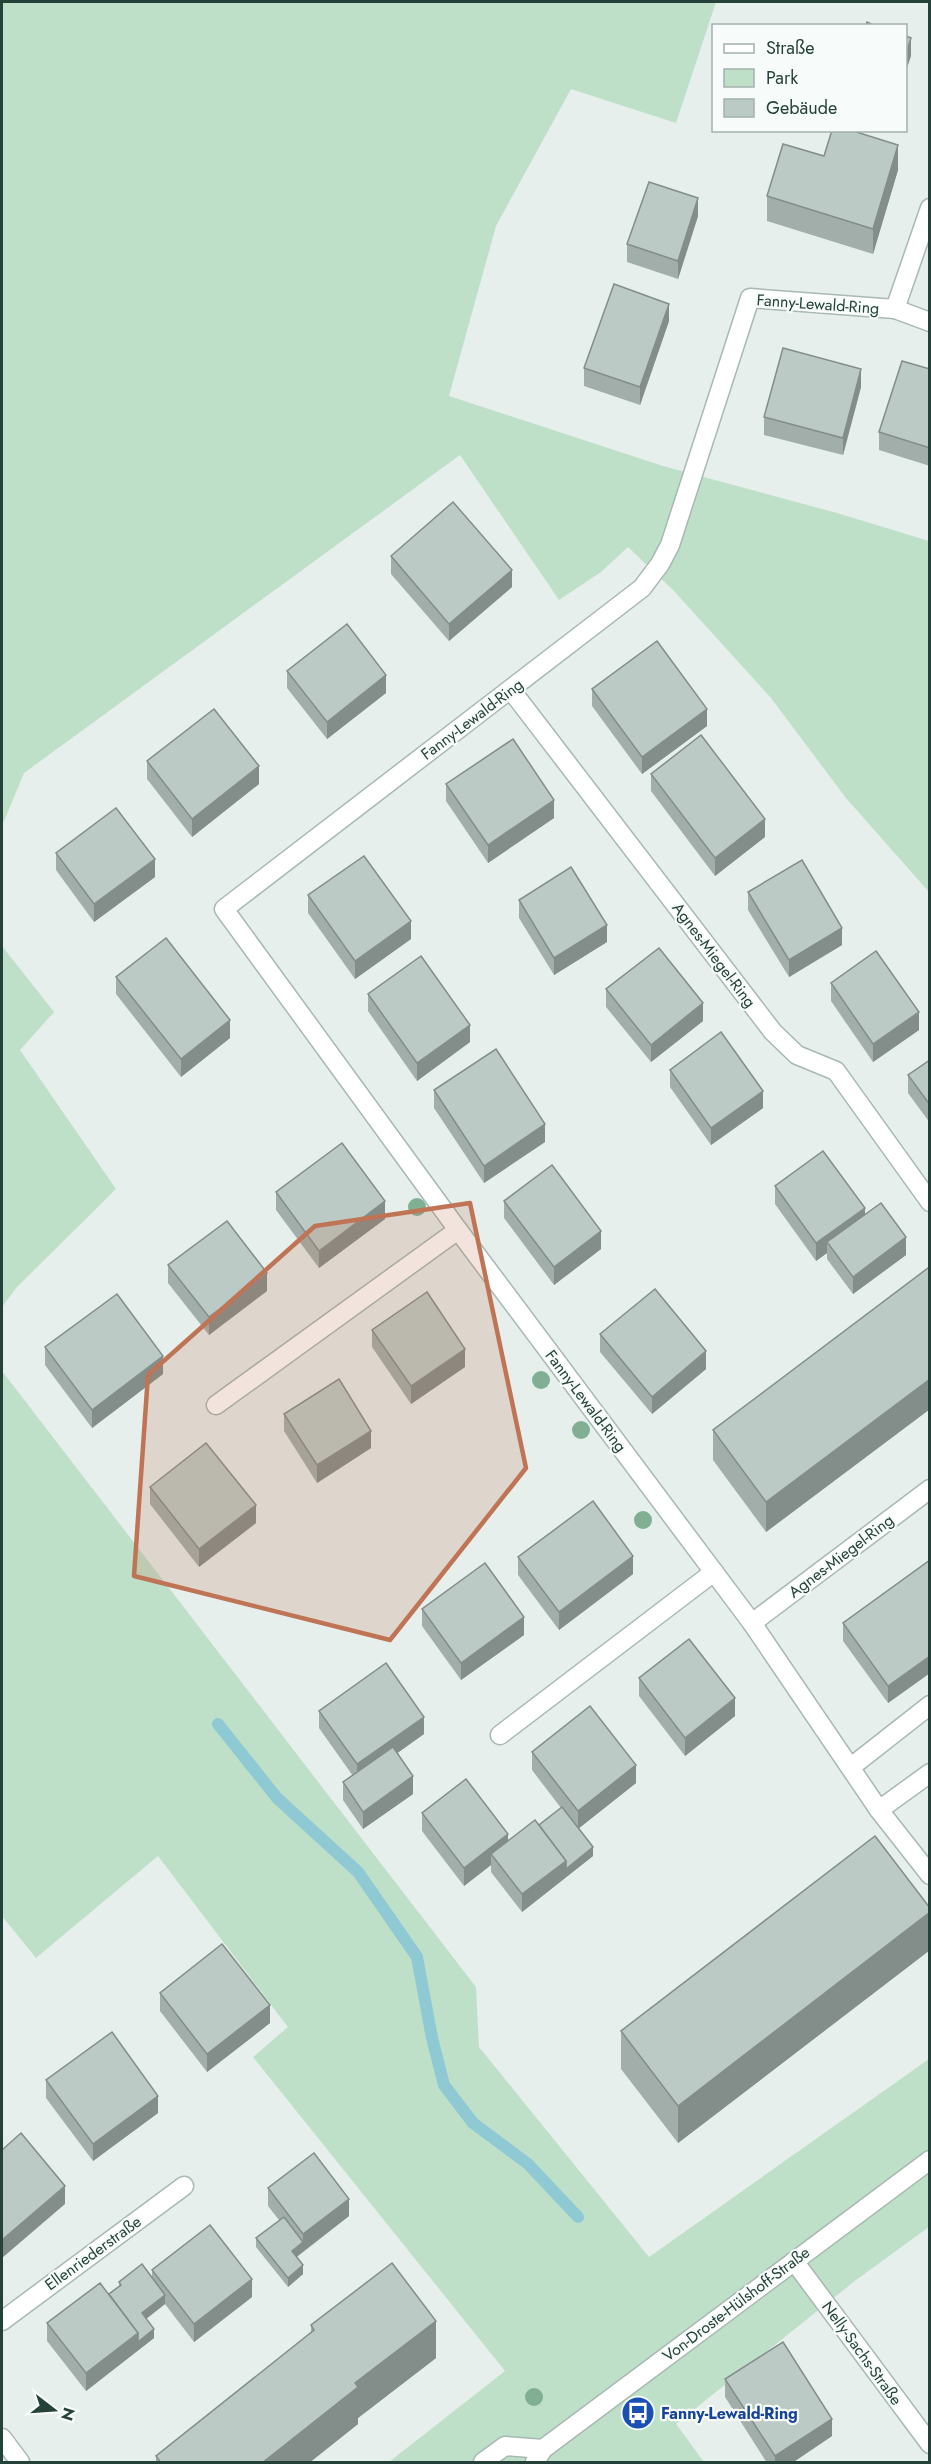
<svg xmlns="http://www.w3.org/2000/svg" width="931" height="2464" font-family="Jost,sans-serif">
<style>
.green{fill:#bfe0c8}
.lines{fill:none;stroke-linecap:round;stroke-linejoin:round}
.stream{stroke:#8ec9d4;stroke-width:12}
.service-casing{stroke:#a8b8b2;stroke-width:21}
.minor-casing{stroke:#a8b8b2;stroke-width:21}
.service{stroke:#fff;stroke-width:18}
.minor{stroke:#fff;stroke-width:18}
.tree{fill:#80af93}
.wall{fill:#a1aea9}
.shaded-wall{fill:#838d89}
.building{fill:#bbcac4;stroke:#838d89;stroke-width:1.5}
.marked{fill:#c07456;fill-opacity:0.2;stroke:#c07456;stroke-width:4.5;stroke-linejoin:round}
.labels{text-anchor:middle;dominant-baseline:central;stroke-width:4.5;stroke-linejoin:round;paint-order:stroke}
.street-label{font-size:16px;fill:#24423a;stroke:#f7fbf9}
.transit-label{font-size:16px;font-weight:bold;fill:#164399;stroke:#f7fbf9;text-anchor:start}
</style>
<rect width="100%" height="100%" fill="#e6efeb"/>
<!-- green -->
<g class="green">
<path d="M2 2H716L676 123 571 89 496 226 449 396 663 466 837 513 929 541V892L846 798 771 698 674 591 628 547 601 572 559 600 460 455 24 773 2 826Z"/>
<path d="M2 946 54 1012 20 1050 116 1189 16 1288 2 1307Z"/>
<path d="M2 1371 476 1987 479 2047 649 2257 929 2059V2227L856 2280 676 2424 704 2462H389L505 2371 253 2057 288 2027 158 1856 36 1958 2 1916Z"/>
</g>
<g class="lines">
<!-- stream -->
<path class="stream" d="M218 1724 277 1798 358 1872 417 1957 432 2038 444 2085 473 2123 528 2164 578 2217"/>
<!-- service casing -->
<g class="service-casing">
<path id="service" d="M851 1767 930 1705"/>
</g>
<!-- minor casing -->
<g class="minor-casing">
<g id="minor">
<path d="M895 309 930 208"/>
<path d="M930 322 895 309 750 298 670 545 660 564 642 588 224 909 458 1230 752 1623 879 1810 930 1875"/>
<path d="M511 690 773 1032 797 1055 836 1071 930 1202"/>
<path d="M216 1405 458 1230"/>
<path d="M752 1623 930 1489"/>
<path d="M500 1735 714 1572"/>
<path d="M879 1810 930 1773"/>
<path d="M794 2261 930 2444"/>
<path d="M2 2321 184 2186"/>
<path d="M2 2438 20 2462"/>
<path d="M483 2462 505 2446 543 2449"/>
<path d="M535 2462 543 2449 930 2160"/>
</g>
</g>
<!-- service -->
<use href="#service" class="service"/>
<!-- minor -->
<use href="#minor" class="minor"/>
</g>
<!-- trees -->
<g class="tree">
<circle cx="417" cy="1207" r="9"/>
<circle cx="541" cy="1380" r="9"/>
<circle cx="581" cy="1430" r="9"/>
<circle cx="643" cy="1520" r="9"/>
<circle cx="534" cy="2397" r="9"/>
</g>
<!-- wall -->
<g class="wall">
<path d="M824 156 898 170 873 254 767 221V196Z"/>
<path d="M698 216 678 279 627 262V244Z"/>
<path d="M669 321 640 405 584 386V368Z"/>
<path d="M930 369V466L879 450V432Z"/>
<path d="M861 387 843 455 764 435V417Z"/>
<path d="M391 556 512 587 449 641 391 574Z"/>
<path d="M287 671 386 693 327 739 287 688Z"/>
<path d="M592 689 707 726 642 774 592 706Z"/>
<path d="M147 761 259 784 192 837 147 779Z"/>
<path d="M651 774 765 837 715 876 651 791Z"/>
<path d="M446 784 554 818 488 863 446 801Z"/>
<path d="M56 853 155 877 94 922 56 870Z"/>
<path d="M748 892 842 945 789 977 748 910Z"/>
<path d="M308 895 411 939 355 979 308 913Z"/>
<path d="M519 900 607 942 554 975 519 918Z"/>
<path d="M116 977 230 1038 181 1077 116 994Z"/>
<path d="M831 983 919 1030 873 1062 831 1001Z"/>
<path d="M606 989 703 1021 651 1062 606 1007Z"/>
<path d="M368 994 470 1042 417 1081 368 1011Z"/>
<path d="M930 1060V1123L908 1093V1075Z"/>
<path d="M670 1070 763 1108 711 1145 670 1087Z"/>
<path d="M434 1090 545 1142 484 1183 434 1108Z"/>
<path d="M775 1186 906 1255 853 1294 827 1259V1253L816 1261 775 1204Z"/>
<path d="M276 1192 385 1219 319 1268 276 1210Z"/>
<path d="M504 1201 601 1249 554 1285 504 1218Z"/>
<path d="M168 1265 267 1291 209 1335 168 1283Z"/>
<path d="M930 1270V1409L766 1532 713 1460V1430Z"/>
<path d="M372 1330 465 1367 411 1404 372 1347Z"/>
<path d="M600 1334 706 1369 652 1414 600 1352Z"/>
<path d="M45 1347 163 1374 92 1428 45 1365Z"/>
<path d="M284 1414 371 1448 317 1483 284 1431Z"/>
<path d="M150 1487 256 1523 199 1567 150 1504Z"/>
<path d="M518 1557 633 1574 559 1630 518 1575Z"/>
<path d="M930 1560V1673L888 1703 843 1641V1623Z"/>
<path d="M422 1609 524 1635 461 1680 422 1626Z"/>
<path d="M639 1678 735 1716 685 1756 639 1696Z"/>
<path d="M319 1711 424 1734 397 1753 413 1794 363 1829 343 1800V1782L353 1776 319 1728Z"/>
<path d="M532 1752 636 1783 579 1828 593 1856 522 1912 491 1872V1865L464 1886 422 1831V1813L508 1841 539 1825 561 1808 532 1770Z"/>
<path d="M930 1908V1950L678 2143 621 2069V2031Z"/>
<path d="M160 1993 270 2023 207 2072 160 2011Z"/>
<path d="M46 2080 158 2113 93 2161 46 2098Z"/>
<path d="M268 2188 349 2216 297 2257 303 2274 288 2287 256 2247V2238L279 2220 268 2206Z"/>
<path d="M152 2270 252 2297 194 2342 165 2304 146 2319 154 2338 86 2391 47 2341V2323L108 2294 119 2286V2282L152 2278Z"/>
<path d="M311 2325 436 2358 358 2418V2424L309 2463H156V2456L311 2333Z"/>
<path d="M725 2379 832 2436 792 2463H767L725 2397Z"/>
</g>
<!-- shaded-wall -->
<g class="shaded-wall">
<path d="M911 38V56L906 71V53Z"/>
<path d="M898 145V170L873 254V229Z"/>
<path d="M698 198V216L678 279V261Z"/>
<path d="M669 304V321L640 405V387Z"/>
<path d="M861 369V387L843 455V438Z"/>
<path d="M512 570V587L449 641V624Z"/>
<path d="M386 675V693L327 739V722Z"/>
<path d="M707 709V726L642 774V757Z"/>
<path d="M259 766V784L192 837V819Z"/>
<path d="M554 800V818L488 863V845Z"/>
<path d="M765 819V837L715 876V858Z"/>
<path d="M155 859V877L94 922V904Z"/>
<path d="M411 921V939L355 979V961Z"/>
<path d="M607 925V942L554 975V958Z"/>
<path d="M842 928V945L789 977V960Z"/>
<path d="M703 1003V1021L651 1062V1045Z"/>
<path d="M919 1012V1030L873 1062V1044Z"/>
<path d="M230 1020V1038L181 1077V1059Z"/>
<path d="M470 1025V1042L417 1081V1063Z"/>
<path d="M763 1091V1108L711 1145V1128Z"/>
<path d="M545 1124V1142L484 1183V1166Z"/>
<path d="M385 1201V1219L319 1268V1251Z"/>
<path d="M865 1208V1225L827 1242V1253L816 1261V1243Z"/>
<path d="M601 1231V1249L554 1285V1267Z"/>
<path d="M906 1237V1255L853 1294V1277Z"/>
<path d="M267 1273V1291L209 1335V1317Z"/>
<path d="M465 1349V1367L411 1404V1386Z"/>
<path d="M706 1351V1369L652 1414V1397Z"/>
<path d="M163 1356V1374L92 1428V1410Z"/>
<path d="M930 1379V1409L766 1532V1502Z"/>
<path d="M371 1431V1448L317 1483V1465Z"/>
<path d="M256 1505V1523L199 1567V1549Z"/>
<path d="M633 1556V1574L559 1630V1612Z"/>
<path d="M524 1617V1635L461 1680V1663Z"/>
<path d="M930 1656V1673L888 1703V1686Z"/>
<path d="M735 1698V1716L685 1756V1738Z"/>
<path d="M424 1717V1734L357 1782V1764Z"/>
<path d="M636 1765V1783L578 1829V1811Z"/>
<path d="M413 1776V1794L363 1829V1812Z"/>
<path d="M508 1834V1852L491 1854V1865L464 1886V1868Z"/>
<path d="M593 1847V1856L522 1912V1894L566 1861Z"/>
<path d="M930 1912V1950L678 2143V2106Z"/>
<path d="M270 2005V2023L207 2072V2054Z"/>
<path d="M158 2096V2113L93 2161V2144Z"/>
<path d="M65 2186V2204L2 2258V2240Z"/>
<path d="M349 2199V2216L292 2260V2251L303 2242V2234Z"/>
<path d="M303 2265V2274L288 2287V2278Z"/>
<path d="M252 2279V2297L194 2342V2324Z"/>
<path d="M165 2295V2304L142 2322V2313Z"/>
<path d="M436 2321V2358L358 2418V2424L309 2463H262L355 2383Z"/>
<path d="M154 2329V2338L86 2391V2373L138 2333Z"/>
<path d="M832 2419V2436L792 2463H775V2456Z"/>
</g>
<!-- building -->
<g class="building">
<path d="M867 22 875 26H866Z"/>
<path d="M906 36 911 38 906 53Z"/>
<path d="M832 130H850L898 145 873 229 767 196 783 144 824 156Z"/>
<path d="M649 182 698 198 678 261 627 244Z"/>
<path d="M614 284 669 304 640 387 584 368Z"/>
<path d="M783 348 861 369 843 438 764 417Z"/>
<path d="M902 361 930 369V448L879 432Z"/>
<path d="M453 502 512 570 449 624 391 556Z"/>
<path d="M347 624 386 675 327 722 287 671Z"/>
<path d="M657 641 707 709 642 757 592 689Z"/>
<path d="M214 709 259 766 192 819 147 761Z"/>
<path d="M701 735 765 819 715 858 651 774Z"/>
<path d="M513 739 554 800 488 845 446 784Z"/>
<path d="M116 808 155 859 94 904 56 853Z"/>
<path d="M364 856 411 921 355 961 308 895Z"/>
<path d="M802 860 842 928 789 960 748 892Z"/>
<path d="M571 867 607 925 554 958 519 900Z"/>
<path d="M166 938 230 1020 181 1059 116 977Z"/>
<path d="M659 948 703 1003 651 1045 606 989Z"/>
<path d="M876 951 919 1012 873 1044 831 983Z"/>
<path d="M421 956 470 1025 417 1063 368 994Z"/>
<path d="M721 1032 763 1091 711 1128 670 1070Z"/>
<path d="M496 1049 545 1124 484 1166 434 1090Z"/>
<path d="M930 1060V1105L908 1075Z"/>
<path d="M342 1143 385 1201 319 1251 276 1192Z"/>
<path d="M823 1151 865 1208 816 1243 775 1186Z"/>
<path d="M552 1165 601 1231 554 1267 504 1201Z"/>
<path d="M881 1203 906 1237 853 1277 827 1242Z"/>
<path d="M227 1221 267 1273 209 1317 168 1265Z"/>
<path d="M928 1268 930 1270V1379L766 1502 713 1430Z"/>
<path d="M655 1289 706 1351 652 1397 600 1334Z"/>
<path d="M427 1292 465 1349 411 1386 372 1330Z"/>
<path d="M117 1294 163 1356 92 1410 45 1347Z"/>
<path d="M339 1379 371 1431 317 1465 284 1414Z"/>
<path d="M206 1443 256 1505 199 1549 150 1487Z"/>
<path d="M593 1501 633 1556 559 1612 518 1557Z"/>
<path d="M930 1560V1656L888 1686 843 1623Z"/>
<path d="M485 1563 524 1617 461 1663 422 1609Z"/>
<path d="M689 1639 735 1698 685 1738 639 1678Z"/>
<path d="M386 1663 424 1717 357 1764 319 1711Z"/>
<path d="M590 1706 636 1765 578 1811 532 1752Z"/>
<path d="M393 1747 413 1776 363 1812 343 1782Z"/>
<path d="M466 1779 508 1834 464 1868 422 1813Z"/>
<path d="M562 1807 593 1847 566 1869V1861L539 1825Z"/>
<path d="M535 1820 566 1861 522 1894 491 1854Z"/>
<path d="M875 1836 930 1908V1912L678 2106 621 2031Z"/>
<path d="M222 1944 270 2005 207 2054 160 1993Z"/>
<path d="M112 2032 158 2096 93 2144 46 2080Z"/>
<path d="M21 2133 65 2186 2 2240V2150Z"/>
<path d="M314 2153 349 2199 303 2234 268 2188Z"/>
<path d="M284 2217 303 2242 292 2251 303 2265 288 2278 256 2238Z"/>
<path d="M210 2225 252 2279 194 2324 152 2270Z"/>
<path d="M392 2263 436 2321 355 2383 358 2387 262 2463H161L156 2456 314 2330 311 2325Z"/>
<path d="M142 2264 165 2295 142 2313 154 2329 138 2342V2333L109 2294 121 2285 119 2282Z"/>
<path d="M100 2283 138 2333 86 2373 47 2323Z"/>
<path d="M783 2342 832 2419 775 2456 725 2379Z"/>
</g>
<!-- marked area -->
<path class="marked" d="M470 1203 526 1468 390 1640 134 1576 148 1375 315 1226Z"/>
<!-- icons -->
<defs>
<g id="bus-disc" transform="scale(1.725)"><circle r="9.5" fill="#1a4fb4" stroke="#f7fbf9"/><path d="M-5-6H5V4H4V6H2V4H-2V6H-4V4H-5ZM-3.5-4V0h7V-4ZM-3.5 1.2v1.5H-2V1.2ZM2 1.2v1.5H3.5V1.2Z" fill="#fff"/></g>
</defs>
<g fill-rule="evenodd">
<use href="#bus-disc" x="638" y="2413"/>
</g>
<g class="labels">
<!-- street labels -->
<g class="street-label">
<text transform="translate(818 304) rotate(4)">Fanny-Lewald-Ring</text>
<text transform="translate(472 719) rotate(-37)">Fanny-Lewald-Ring</text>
<text transform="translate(714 955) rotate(53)">Agnes-Miegel-Ring</text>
<text transform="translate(586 1401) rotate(53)">Fanny-Lewald-Ring</text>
<text transform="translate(841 1556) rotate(-37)">Agnes-Miegel-Ring</text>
<text transform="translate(93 2253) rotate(-36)">Ellenriederstraße</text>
<text transform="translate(736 2304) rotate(-37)">Von-Droste-Hülshoff-Straße</text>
<text transform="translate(862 2353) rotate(54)">Nelly-Sachs-Straße</text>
</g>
<!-- transit labels -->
<g class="transit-label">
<text x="661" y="2413">Fanny-Lewald-Ring</text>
</g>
</g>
<!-- border -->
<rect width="931" height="2464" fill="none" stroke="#24423a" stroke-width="6"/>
<!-- legend -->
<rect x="712" y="24" width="195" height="108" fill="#f7fbf9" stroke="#a3b1ad" stroke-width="1.5"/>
<rect x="724" y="44" width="30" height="9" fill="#ffffff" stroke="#a3b1ad" stroke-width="1.5"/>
<text x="766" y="54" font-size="18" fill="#24423a">Straße</text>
<rect x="724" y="69" width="30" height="18" fill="#bfe0c8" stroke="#a3b1ad" stroke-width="1.5"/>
<text x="766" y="84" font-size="18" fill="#24423a">Park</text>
<rect x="724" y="99" width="30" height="18" fill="#bbcac4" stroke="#a3b1ad" stroke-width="1.5"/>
<text x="766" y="114" font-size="18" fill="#24423a">Gebäude</text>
<!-- north arrow -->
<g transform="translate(54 2410) rotate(107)" stroke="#f7fbf9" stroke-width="4.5" paint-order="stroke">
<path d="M0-4.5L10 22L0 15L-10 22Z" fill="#24423a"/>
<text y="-9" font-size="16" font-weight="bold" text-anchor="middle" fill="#24423a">N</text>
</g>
</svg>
